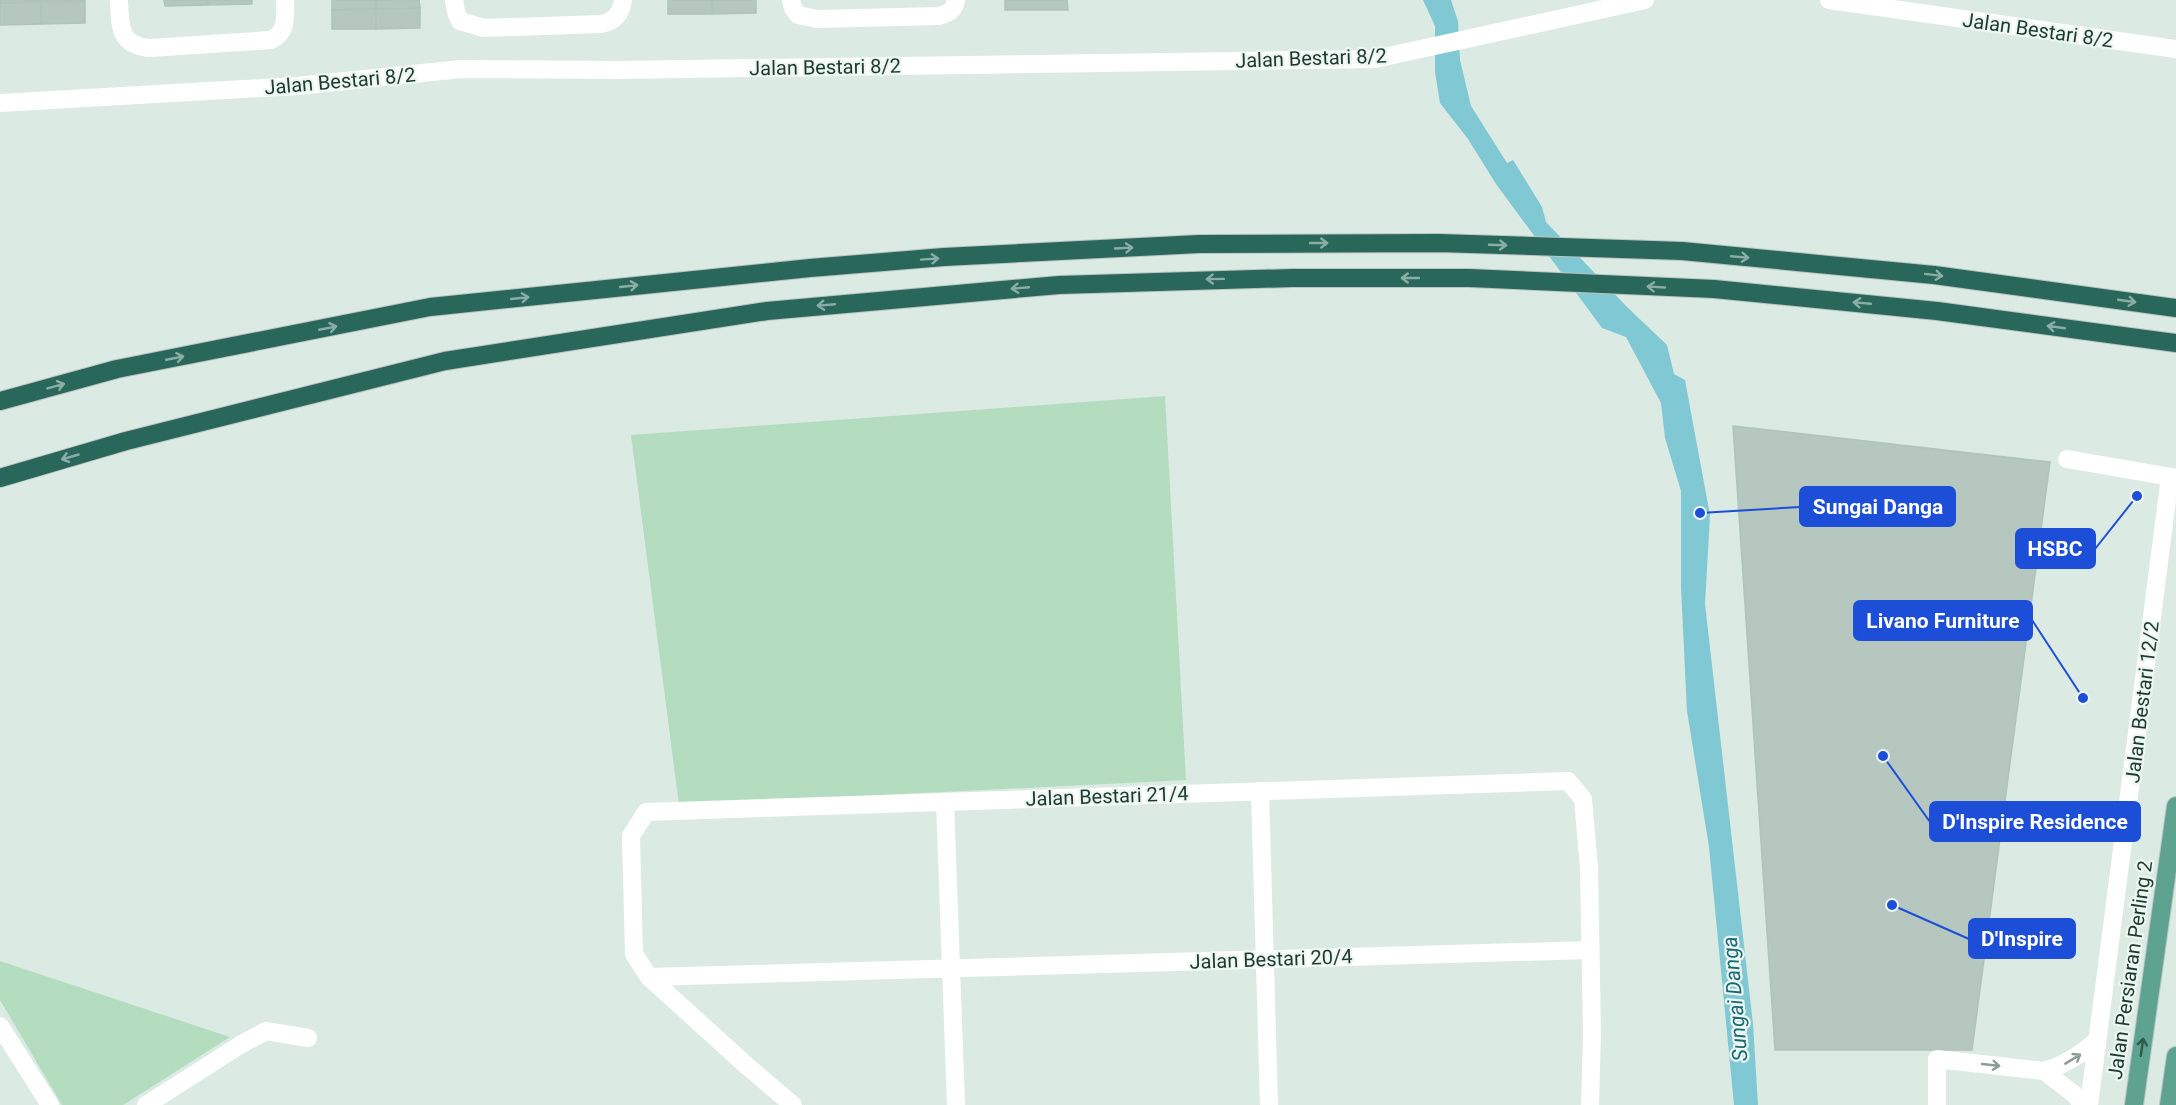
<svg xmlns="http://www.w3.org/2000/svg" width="2176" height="1105" font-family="Roboto,sans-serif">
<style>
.green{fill:#b3ddbe}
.water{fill:#7fc8d4}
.building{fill:#b5c7bf;stroke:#afc4bb;stroke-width:1.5}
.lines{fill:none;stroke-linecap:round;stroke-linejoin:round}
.primary-casing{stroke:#bbc4c2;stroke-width:20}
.highway-casing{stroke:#bbc4c2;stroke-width:20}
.street{stroke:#fff;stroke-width:18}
.primary{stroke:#5da390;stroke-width:18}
.highway{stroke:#28675a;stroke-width:18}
.oneway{stroke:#8aaea6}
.oneway2{stroke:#305a4e}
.oneway3{stroke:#8e9c98}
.labels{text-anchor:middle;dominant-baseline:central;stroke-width:4.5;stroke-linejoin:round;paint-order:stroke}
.street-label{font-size:20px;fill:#1d3a32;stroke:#edf6f1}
.water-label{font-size:21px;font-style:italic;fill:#156978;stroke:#edf6f1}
.leader{fill:none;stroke:#1d4ed8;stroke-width:2}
.callout-dot{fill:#1d4ed8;stroke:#edf6f1;stroke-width:2}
.callout{fill:#1d4ed8;stroke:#1d4ed8;stroke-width:2}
.callout-label{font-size:21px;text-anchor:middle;font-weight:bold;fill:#fff}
</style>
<rect width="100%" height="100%" fill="#dceae4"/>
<!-- green -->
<g class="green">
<path d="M1165 396 1186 780 679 805 631 435Z"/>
<path d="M0 961 230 1037 123 1105H62L0 1000Z"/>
</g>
<!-- water -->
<path class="water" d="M1423 0H1451L1458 21 1460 60 1471 106 1507 163 1513 160 1542 207 1546 222 1627 307 1667 345 1674 374 1685 380 1710 515 1705 604 1753 1024 1758 1105H1734L1709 847 1687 711 1681 588V491L1665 438 1661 403 1626 337 1602 328 1496 184 1468 139 1440 103 1435 72V26Z"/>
<!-- building -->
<g class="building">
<path d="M0 0H41V2L0 3Z"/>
<path d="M41 0H85V1L41 2Z"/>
<path d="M164 0H208V5L165 6Z"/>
<path d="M208 0H252V4L208 5Z"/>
<path d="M332 0H376V9L332 10Z"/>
<path d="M376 0H419L420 8 376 9Z"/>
<rect x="668" y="0" width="44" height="14"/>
<path d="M712 0H756V13L712 14Z"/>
<path d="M1005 0H1067L1068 10H1005Z"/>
<path d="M85 1V23L41 24V2Z"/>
<path d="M41 2V24L0 25V3Z"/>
<path d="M420 8V28L376 29V9Z"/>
<path d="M376 9V29H332V10Z"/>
<path d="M1733 426 2050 462 1972 1050H1775Z"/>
</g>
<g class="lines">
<!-- primary casing -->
<g class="primary-casing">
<g id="primary">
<path d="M2134 1105 2176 806"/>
<path d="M2169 1105 2176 1056"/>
</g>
</g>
<!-- highway casing -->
<g class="highway-casing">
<g id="highway">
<path d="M0 401 117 369 430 307 810 268 944 257 1199 244 1439 243 1682 251 1934 275 2176 308"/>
<path d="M0 478 126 441 445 361 767 311 1059 285 1292 278H1469L1714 289 1937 311 2176 343"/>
</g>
</g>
<!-- street -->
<g class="street">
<path d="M119 0C120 26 119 46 150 48L271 40C288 32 285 16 285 0"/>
<path d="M454 0 456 12 460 21 484 28 601 24C615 21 621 14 623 0"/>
<path d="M791 0 793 8 798 15 817 19 939 16C949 13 954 11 956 0"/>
<path d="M1829 0 2176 49"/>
<path d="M0 103 297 86 461 69 617 70 1375 59 1645 0"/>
<path d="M2067 459 2176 478"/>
<path d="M1260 791 1269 1105"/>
<path d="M945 802 956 1105"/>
<path d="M649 977 1590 950"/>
<path d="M0 1026 50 1105"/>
<path d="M2044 1071 2075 1095 2083 1105"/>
<path d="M146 1105 240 1045 266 1031 308 1038"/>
<path d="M793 1105 747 1066 649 977 634 954 631 836 646 812 1568 781 1583 799 1589 868 1592 1033 1590 1105"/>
<path d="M1937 1105V1059L2044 1071C2065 1065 2081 1055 2097 1040"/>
<path d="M2089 1105 2170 477"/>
</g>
<!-- primary -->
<use href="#primary" class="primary"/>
<!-- highway -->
<use href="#highway" class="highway"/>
</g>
<!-- one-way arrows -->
<defs><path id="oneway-shaft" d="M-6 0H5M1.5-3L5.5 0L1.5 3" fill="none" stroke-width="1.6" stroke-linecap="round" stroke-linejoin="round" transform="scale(1.5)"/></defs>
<g class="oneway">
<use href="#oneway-shaft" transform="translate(1319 243)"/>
<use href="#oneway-shaft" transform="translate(1498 245) rotate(2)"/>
<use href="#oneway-shaft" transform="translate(1124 248) rotate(-3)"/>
<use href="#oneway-shaft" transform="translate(1740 257) rotate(5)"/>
<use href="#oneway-shaft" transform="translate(930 259) rotate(-4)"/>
<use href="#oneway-shaft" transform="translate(1934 275) rotate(7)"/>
<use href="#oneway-shaft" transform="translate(1410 278) rotate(-180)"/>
<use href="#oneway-shaft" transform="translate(1215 279) rotate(179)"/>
<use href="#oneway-shaft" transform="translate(629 286) rotate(-6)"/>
<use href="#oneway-shaft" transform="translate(1656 287) rotate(-177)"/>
<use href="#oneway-shaft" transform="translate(1020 288) rotate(175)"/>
<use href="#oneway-shaft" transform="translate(520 298) rotate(-6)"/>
<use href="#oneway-shaft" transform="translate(2127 301) rotate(8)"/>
<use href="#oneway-shaft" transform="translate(1862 303) rotate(-175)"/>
<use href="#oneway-shaft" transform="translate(826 305) rotate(175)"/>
<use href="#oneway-shaft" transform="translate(2056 327) rotate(-172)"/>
<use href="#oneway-shaft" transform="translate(328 328) rotate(-11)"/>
<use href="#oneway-shaft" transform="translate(175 358) rotate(-11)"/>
<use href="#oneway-shaft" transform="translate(56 386) rotate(-15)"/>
<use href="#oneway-shaft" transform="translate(70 457) rotate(164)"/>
</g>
<use class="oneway2" href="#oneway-shaft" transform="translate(2142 1047) rotate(-82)"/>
<g class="oneway3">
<use href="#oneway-shaft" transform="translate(2073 1059) rotate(-31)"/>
<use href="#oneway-shaft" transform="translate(1991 1065) rotate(6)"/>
</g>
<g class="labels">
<!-- street labels -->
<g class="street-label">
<text transform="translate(2038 30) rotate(8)">Jalan Bestari 8/2</text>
<text transform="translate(1311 58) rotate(-2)">Jalan Bestari 8/2</text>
<text transform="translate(825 67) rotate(-1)">Jalan Bestari 8/2</text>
<text transform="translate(340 81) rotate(-5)">Jalan Bestari 8/2</text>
<text transform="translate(2142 702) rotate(-83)">Jalan Bestari 12/2</text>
<text transform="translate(1107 796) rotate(-2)">Jalan Bestari 21/4</text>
<text transform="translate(1271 959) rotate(-2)">Jalan Bestari 20/4</text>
<text transform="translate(2130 970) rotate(-82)">Jalan Persiaran Perling 2</text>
</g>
<!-- water labels -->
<g class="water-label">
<text transform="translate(1735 999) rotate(-95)">Sungai Danga</text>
</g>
</g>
<!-- callouts -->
<path class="leader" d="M1700 513L1800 507M2137 496L2095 549M2083 698L2032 620M1883 756L1930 822M1892 905L1969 939"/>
<g class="callout-dot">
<circle cx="1700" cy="513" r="6"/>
<circle cx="2137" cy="496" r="6"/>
<circle cx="2083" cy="698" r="6"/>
<circle cx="1883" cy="756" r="6"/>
<circle cx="1892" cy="905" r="6"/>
</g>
<g class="callout">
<rect x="1800" y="487" width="155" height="39" rx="6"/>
<rect x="2016" y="529" width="79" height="39" rx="6"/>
<rect x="1854" y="601" width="178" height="39" rx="6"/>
<rect x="1930" y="802" width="210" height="39" rx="6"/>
<rect x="1969" y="919" width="106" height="39" rx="6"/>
</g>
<g class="callout-label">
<text x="1878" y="514">Sungai Danga</text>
<text x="2055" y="556">HSBC</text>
<text x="1943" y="628">Livano Furniture</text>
<text x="2035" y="829">D'Inspire Residence</text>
<text x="2022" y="946">D'Inspire</text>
</g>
</svg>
